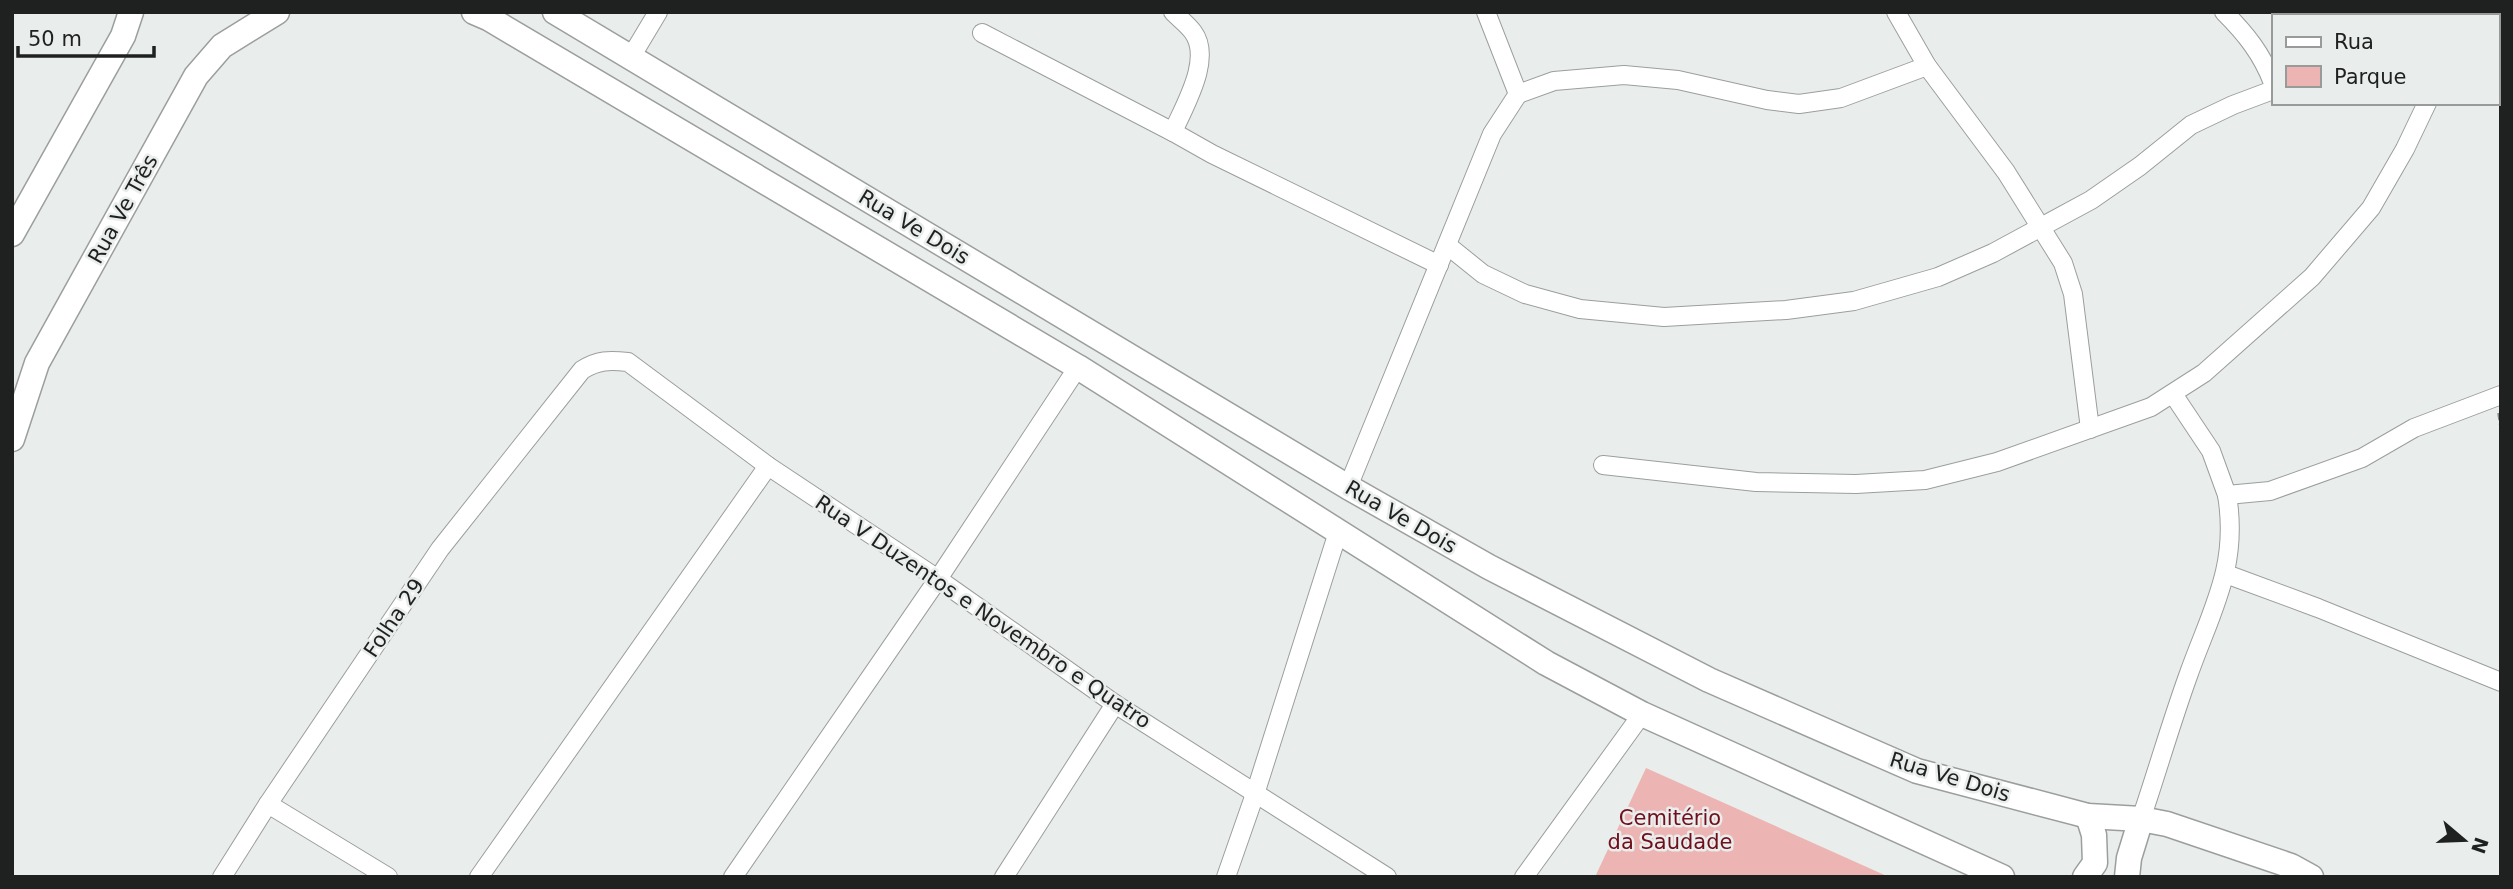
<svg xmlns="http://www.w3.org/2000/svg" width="2513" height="889" font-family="'DejaVu Sans',sans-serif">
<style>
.green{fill:#ecb4b2}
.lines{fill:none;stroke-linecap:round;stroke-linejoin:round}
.minor-casing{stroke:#9b9e9d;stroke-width:20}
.secondary-casing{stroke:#9b9e9d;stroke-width:27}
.path{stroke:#858787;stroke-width:3.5;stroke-dasharray:7 3.5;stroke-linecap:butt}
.minor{stroke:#fff;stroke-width:18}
.secondary{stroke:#fff;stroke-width:24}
.labels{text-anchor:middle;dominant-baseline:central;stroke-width:5;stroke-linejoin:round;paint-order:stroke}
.street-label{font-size:21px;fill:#1f2020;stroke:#e9edec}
.park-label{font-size:21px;fill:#700e1c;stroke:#e9edec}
</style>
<rect width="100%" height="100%" fill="#e9edec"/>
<!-- green -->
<path class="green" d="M1646 768 1889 877H1595Z"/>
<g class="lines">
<!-- minor casing -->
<g class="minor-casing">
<g id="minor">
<path d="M1173 12C1180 19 1188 25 1193 32 1213 59 1184 106 1173 132L1212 154 1439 265"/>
<path d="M1486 12 1518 94"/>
<path d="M1896 12 1927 66 2006 172 2063 263 2073 294 2090 429"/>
<path d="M2224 12C2246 34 2262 54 2273 83"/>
<path d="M2452 16V12"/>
<path d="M982 33 1173 132"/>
<path d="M631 57 658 12"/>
<path d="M1518 94 1554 81 1624 75 1678 80 1767 100 1799 104 1841 98 1927 66"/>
<path d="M1447 245 1483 274 1525 294 1580 309 1664 317 1786 310 1854 301 1938 277 1993 253 2091 200 2140 166 2191 125 2233 105 2273 90"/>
<path d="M2173 394 2211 451 2227 495 2270 491 2362 458 2414 428 2501 395"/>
<path d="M1603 465 1756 482 1856 484 1925 480 1997 462 2151 407 2204 373 2312 277 2371 208 2405 149 2427 103"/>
<path d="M1348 487 1492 134 1518 94"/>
<path d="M2226 574 2318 608 2501 682"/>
<path d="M268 804 388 877"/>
<path d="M2141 819C2157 772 2171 723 2188 676 2211 611 2239 567 2227 495"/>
<path d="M222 877 268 804 440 549 582 370C598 360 609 360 628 362L768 466 938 579 1115 704 1387 877"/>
<path d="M479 877 768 466"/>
<path d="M733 877 938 579 1078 367"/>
<path d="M1004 877 1115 704"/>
<path d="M1226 877 1255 794 1338 532"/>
<path d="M1524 877 1642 714"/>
</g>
</g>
<!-- secondary casing -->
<g class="secondary-casing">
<g id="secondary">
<path d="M474 12 488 18 1078 367 1546 663 1642 714 2002 877"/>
<path d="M555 12 1348 487 1489 567 1709 680 1917 771 2088 816 2141 819 2167 824 2291 866 2311 877"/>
<path d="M12 234 123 36 131 12"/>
<path d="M12 439 37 363 196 76 222 46 277 12"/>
<path d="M2085 877 2095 863 2094 835 2088 816"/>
<path d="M2127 877 2129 858 2141 819"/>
</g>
</g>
<!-- path -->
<path class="path" d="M2499 413 2501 427"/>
<!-- minor -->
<use href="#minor" class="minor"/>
<!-- secondary -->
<use href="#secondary" class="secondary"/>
</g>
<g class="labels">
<!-- street labels -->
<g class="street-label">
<text transform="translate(123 209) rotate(-61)">Rua Ve Três</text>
<text transform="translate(914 227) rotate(31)">Rua Ve Dois</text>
<text transform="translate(1401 517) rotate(30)">Rua Ve Dois</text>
<text transform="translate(983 612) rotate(34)">Rua V Duzentos e Novembro e Quatro</text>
<text transform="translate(394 618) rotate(-56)">Folha 29</text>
<text transform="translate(1950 777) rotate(17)">Rua Ve Dois</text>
</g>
<!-- park labels -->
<g class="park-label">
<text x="1670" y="818">Cemitério<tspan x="1670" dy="24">da Saudade</tspan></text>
</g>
</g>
<!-- border -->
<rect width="2513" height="889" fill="none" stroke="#1f2020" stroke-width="28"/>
<!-- legend -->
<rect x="2272" y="14" width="228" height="91" fill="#e9edec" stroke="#989b9a" stroke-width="2"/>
<rect x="2286" y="37" width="35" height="10" fill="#ffffff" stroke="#989b9a" stroke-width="2"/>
<text x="2334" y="49" font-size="21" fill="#1f2020">Rua</text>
<rect x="2286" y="66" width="35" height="21" fill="#ecb4b2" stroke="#989b9a" stroke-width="2"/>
<text x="2334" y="84" font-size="21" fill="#1f2020">Parque</text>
<!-- north arrow -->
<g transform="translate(2464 840) rotate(109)" stroke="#e9edec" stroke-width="5" paint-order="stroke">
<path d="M0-5L12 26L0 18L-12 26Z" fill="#1f2020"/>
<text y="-10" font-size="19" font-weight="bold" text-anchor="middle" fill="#1f2020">N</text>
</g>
<!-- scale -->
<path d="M18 46v10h136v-10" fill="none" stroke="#1f2020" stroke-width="3.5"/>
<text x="28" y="46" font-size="21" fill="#1f2020" stroke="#e9edec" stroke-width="5" paint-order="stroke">50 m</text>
</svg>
